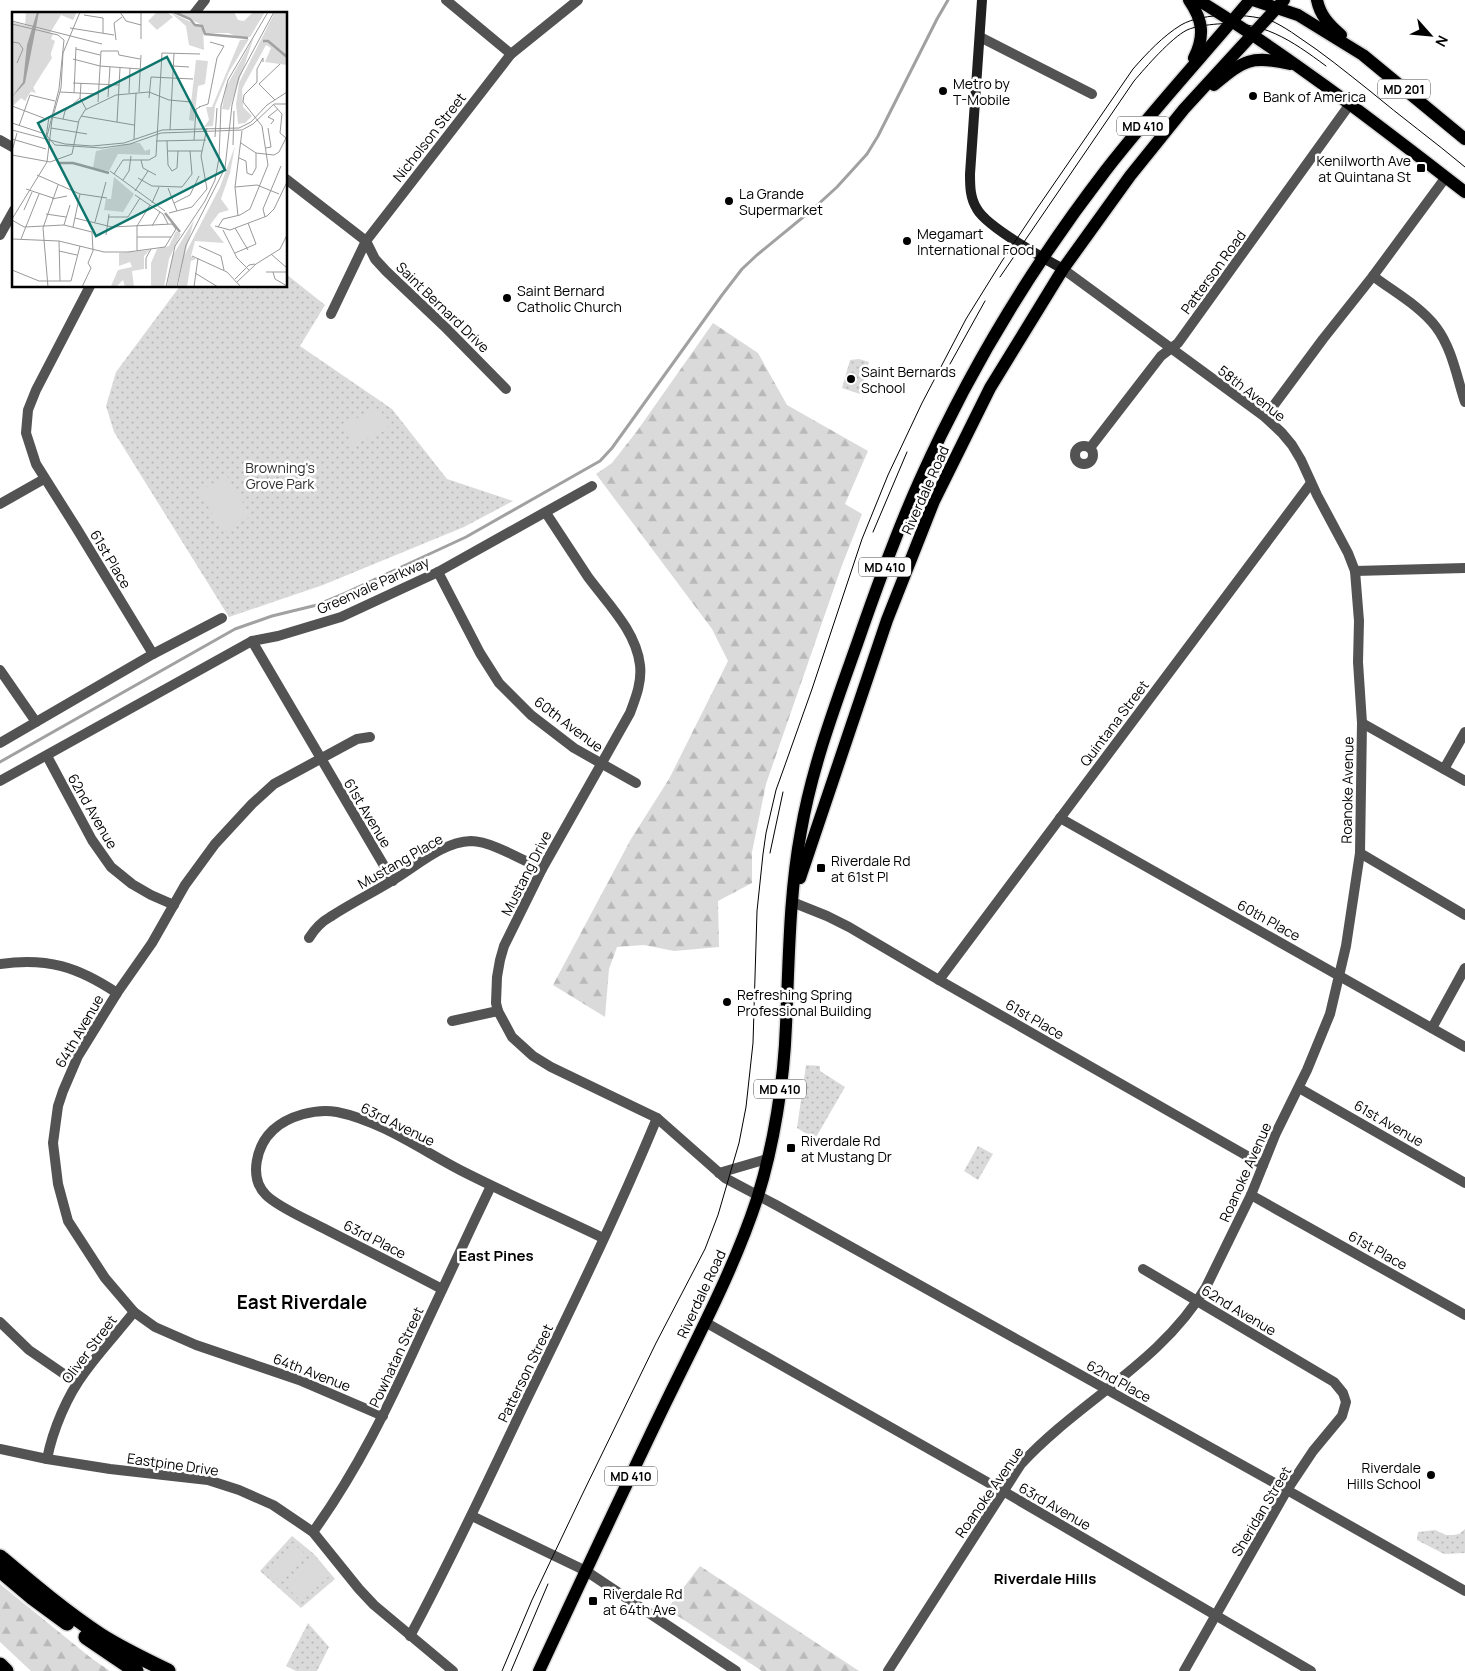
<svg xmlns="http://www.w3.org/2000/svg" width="1465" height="1671" font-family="Manrope,sans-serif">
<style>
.grass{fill:url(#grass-dots)}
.forest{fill:url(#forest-firs)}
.garden{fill:#dadada}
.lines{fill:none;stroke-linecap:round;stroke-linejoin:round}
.stream{stroke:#a1a1a1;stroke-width:3}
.primary-casing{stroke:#dbdbdb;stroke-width:15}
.highway-casing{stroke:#dbdbdb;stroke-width:18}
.street{stroke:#535353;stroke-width:10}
.secondary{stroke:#202020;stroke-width:10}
.primary{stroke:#000;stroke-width:12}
.highway{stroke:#000;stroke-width:15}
.tram{stroke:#000;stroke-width:1}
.poi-dot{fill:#000;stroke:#fff;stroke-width:2}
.labels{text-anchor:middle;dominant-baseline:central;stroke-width:5;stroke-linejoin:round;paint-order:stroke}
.shield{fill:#fff;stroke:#4c4c4c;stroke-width:1}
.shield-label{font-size:12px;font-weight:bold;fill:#000}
.poi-label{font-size:14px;fill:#000;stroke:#fff;text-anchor:start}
.street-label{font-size:14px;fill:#000;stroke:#fff}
.park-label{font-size:14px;fill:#313131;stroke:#fff}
.neighbourhood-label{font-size:15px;font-weight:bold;fill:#000;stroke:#fff}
.district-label{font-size:19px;font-weight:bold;fill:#000;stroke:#fff}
.inset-river{fill:none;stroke:#a1a1a1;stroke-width:2.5}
.inset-road{fill:none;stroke:#999;stroke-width:1}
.view{fill:#0f766e;fill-opacity:0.15;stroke:#0f766e;stroke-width:2.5}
.inset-edge{fill:none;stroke:#000;stroke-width:2.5}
</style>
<defs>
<pattern id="grass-dots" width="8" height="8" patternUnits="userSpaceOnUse" patternTransform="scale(1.25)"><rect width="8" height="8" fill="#dadada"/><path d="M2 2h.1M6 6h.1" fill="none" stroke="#b9b9b9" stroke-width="1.8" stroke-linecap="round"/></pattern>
<pattern id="forest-firs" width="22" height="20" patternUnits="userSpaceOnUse" patternTransform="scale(1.25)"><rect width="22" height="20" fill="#dadada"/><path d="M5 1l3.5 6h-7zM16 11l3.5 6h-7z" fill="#b9b9b9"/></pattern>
</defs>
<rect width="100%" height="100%" fill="#fff"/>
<!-- grass -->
<g class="grass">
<path d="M286 274 325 305 300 346 392 409 447 479 513 501 464 527 323 585 229 617 114 432 106 406 116 372 180 286H286Z"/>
<path d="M859 359 869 362 860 394 842 388 850 360Z"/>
<path d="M806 1065 820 1066V1071L845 1087 815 1139 797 1128Z"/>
<path d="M978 1146 993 1154 978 1180 964 1171Z"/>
<path d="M1465 1529V1553L1444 1554 1417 1540 1418 1532 1435 1530 1446 1535H1453L1459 1534Z"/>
<path d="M292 1536 314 1554 335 1579 301 1608 260 1571Z"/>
<path d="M308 1623 329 1647 317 1671H296L286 1666Z"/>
</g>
<!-- forest -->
<g class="forest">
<path d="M713 323 758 353 787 405 868 451 845 504 862 514 841 568 766 784 752 852V883L718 901 719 947 674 951 644 945 617 947 609 969 605 1017 553 985 631 839 669 779 728 661 712 629 596 474 612 463 637 431Z"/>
<path d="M700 1566 859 1671H762L667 1609Z"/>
<path d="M0 1584 91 1658 110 1671H31L0 1642Z"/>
</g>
<!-- garden -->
<g class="garden">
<path d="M380 408 389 429 352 445 343 424Z"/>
<path d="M226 475 251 516 224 533 199 492Z"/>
<path d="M293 1543 306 1555 281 1582 268 1570Z"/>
<path d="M312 1558 329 1576 301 1602 284 1583Z"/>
</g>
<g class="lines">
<!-- stream -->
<path class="stream" d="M0 762 235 629 272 616 317 605 341 595 466 537 600 461 612 448 722 295 742 269 757 255 813 209 837 187 867 154 878 136 937 19 948 0"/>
<!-- primary casing -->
<g class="primary-casing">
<g id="primary">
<path d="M1189 0C1203 20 1205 36 1194 58"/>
<path d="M1198 0C1291 57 1378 125 1465 192"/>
<path d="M1253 0 1298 15 1363 55 1465 139"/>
<path d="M1317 0C1320 15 1329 25 1341 35"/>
<path d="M1214 85C1244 60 1251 55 1290 64"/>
<path d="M800 878 887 620 934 501 990 388 1063 269 1130 176 1184 109 1284 0"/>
<path d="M539 1671C581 1581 623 1491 666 1402 698 1336 734 1269 757 1199 774 1145 784 1081 786 1025 789 961 789 895 801 831 812 767 835 706 857 644 876 589 896 533 920 480 969 370 1033 265 1106 170 1152 111 1202 57 1250 0"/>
</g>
</g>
<!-- highway casing -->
<g class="highway-casing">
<g id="highway">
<path d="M0 1557C32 1584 65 1612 100 1635 122 1649 145 1660 168 1671"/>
<path d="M1 1571 33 1598 67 1623"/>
<path d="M86 1637 136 1671"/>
<path d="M0 1665 6 1671"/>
</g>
</g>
<!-- street -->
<g class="street">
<path d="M446 0 511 54"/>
<path d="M194 14 205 0"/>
<path d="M980 37 1092 94"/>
<path d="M0 140 14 148"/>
<path d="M286 179 366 241 375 259 386 271 444 326 506 389"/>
<path d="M0 235 14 210"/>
<path d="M1373 276C1394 292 1420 306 1436 327 1452 348 1457 378 1465 402"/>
<path d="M90 286 36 390 28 410 26 433 36 464 77 529 153 654"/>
<path d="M331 314 366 241 511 54 578 0"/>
<path d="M1265 417 1323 339 1373 276 1446 177"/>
<circle cx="1084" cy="455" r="9"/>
<path d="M1090 448 1161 356 1178 343 1350 104"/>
<path d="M0 504 44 479"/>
<path d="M546 513C560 534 574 556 588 577 608 604 636 631 640 665 642 682 636 697 630 713L542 869 504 946 500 960 497 977 496 1003 498 1011 512 1037 533 1056 551 1067 657 1118 725 1178 776 1205 1287 1490 1465 1591"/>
<path d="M1355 571 1465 568"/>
<path d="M438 572 480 653 499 683 531 715 574 748 636 783"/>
<path d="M252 641 393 881"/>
<path d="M0 670 36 722"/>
<path d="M1362 723 1465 781"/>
<path d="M370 737 357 739 274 784 252 804 215 844 185 885 152 943 117 993 78 1056 63 1091 58 1106 53 1143 58 1184 68 1221 105 1278 134 1312 155 1327 196 1345 299 1380 383 1416"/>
<path d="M0 743 153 654 222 618"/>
<path d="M47 756 92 840 111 867 132 884 151 895 174 905"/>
<path d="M1444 769 1465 732"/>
<path d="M0 781 252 641 278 636 341 617 438 572 592 486"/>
<path d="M1060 818 1465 1047"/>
<path d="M1360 853 1465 915"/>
<path d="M792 902 827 916 849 927 939 980 1263 1165"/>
<path d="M309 938C314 930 321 922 330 917 350 904 370 894 390 882 415 868 441 842 471 841 491 841 524 861 542 869"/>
<path d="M0 964C47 957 78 967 117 993"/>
<path d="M939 980 1311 483"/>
<path d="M452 1021 498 1011"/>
<path d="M1432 1028 1465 968"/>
<path d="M1299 1088 1465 1183"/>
<path d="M719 1173 767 1159"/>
<path d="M1251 1195 1465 1315"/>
<path d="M1143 1269 1334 1382 1343 1393 1346 1402 1342 1416 1313 1451 1287 1490 1184 1671"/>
<path d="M442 1289C402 1268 362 1248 321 1227 306 1219 278 1207 266 1195 248 1177 257 1145 273 1130 288 1116 316 1108 337 1112 381 1121 420 1149 460 1170 507 1194 555 1215 603 1238"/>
<path d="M0 1322 29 1350 77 1383"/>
<path d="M705 1322 1003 1491 1311 1671"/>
<path d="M0 1449 47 1459 110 1469 208 1480 239 1490 273 1505 313 1532 359 1589 374 1605 453 1671"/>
<path d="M47 1459C53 1429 67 1396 85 1372 100 1351 118 1332 134 1312"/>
<path d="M472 1516 586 1571 736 1671"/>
<path d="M313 1532C357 1471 389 1405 420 1337 444 1286 467 1236 491 1186"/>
<path d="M410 1636C450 1562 486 1485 522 1409 569 1313 616 1217 657 1118"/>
<path d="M888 1671 1021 1464C1079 1401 1161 1363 1206 1287L1251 1195 1276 1133 1307 1070 1330 1014 1346 946 1360 853 1362 723 1358 662 1359 621 1355 571 1348 553 1317 495 1301 460 1292 445 1282 433 1265 417 1063 269"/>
</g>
<!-- secondary -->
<path class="secondary" d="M982 0 970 174C970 186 970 198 977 209 987 227 1043 258 1063 269"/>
<!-- primary -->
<use href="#primary" class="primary"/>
<!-- highway -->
<use href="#highway" class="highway"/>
<!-- tram -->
<g class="tram">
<path d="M1000 277 1134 81C1146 67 1171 38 1187 30 1196 26 1207 25 1217 24 1262 20 1291 40 1326 66"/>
<path d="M950 364 985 301"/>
<path d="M873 532 907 452"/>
<path d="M770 853 783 792"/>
<path d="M502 1671 532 1600 582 1495 656 1343 705 1249 718 1215 739 1143 746 1107 753 1043 757 911 763 854 766 833 776 790 785 765 812 689 862 539 888 475 922 403 966 319 1002 261 1038 207 1133 69C1147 53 1163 36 1181 25 1203 12 1251 13 1274 22 1282 26 1290 31 1297 36 1323 53 1346 72 1370 91 1401 117 1434 141 1465 167"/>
<path d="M511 1671 548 1584"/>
</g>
</g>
<!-- markers -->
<g class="poi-dot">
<circle cx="943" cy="91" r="5"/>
<circle cx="1253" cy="96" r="5"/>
<rect x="1416" y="163" width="10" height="10" rx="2.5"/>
<circle cx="729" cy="201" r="5"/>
<circle cx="907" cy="241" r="5"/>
<circle cx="507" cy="298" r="5"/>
<circle cx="851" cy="379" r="5"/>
<rect x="816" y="863" width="10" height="10" rx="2.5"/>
<circle cx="727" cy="1002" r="5"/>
<rect x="786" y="1143" width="10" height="10" rx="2.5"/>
<circle cx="1431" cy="1475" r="5"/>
<rect x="588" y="1596" width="10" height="10" rx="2.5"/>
</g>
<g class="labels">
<!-- shield labels -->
<g class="shield">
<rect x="1378" y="79.5" width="52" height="19" rx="4"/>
<rect x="1117" y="116.5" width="52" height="19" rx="4"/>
<rect x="859" y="557.5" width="52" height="19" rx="4"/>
<rect x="754" y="1079.5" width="52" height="19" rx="4"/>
<rect x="605" y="1466.5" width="52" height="19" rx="4"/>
</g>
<g class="shield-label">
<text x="1404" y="89">MD 201</text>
<text x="1143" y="126">MD 410</text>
<text x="885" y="567">MD 410</text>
<text x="780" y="1089">MD 410</text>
<text x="631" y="1476">MD 410</text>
</g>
<!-- poi labels -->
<g class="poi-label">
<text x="953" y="83">Metro by<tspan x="953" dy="16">T-Mobile</tspan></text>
<text x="1263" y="96">Bank of America</text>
<text x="1411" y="160" text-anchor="end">Kenilworth Ave<tspan x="1411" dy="16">at Quintana St</tspan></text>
<text x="739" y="193">La Grande<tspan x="739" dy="16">Supermarket</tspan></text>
<text x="917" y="233">Megamart<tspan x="917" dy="16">International Food</tspan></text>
<text x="517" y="290">Saint Bernard<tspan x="517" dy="16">Catholic Church</tspan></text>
<text x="861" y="371">Saint Bernards<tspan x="861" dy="16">School</tspan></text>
<text x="831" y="860">Riverdale Rd<tspan x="831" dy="16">at 61st Pl</tspan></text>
<text x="737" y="994">Refreshing Spring<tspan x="737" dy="16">Professional Building</tspan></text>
<text x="801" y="1140">Riverdale Rd<tspan x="801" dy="16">at Mustang Dr</tspan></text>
<text x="1421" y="1467" text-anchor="end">Riverdale<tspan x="1421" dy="16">Hills School</tspan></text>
<text x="603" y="1593">Riverdale Rd<tspan x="603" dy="16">at 64th Ave</tspan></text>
</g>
<!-- street labels -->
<g class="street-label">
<text transform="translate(429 137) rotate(-52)">Nicholson Street</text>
<text transform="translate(1213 272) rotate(-54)">Patterson Road</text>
<text transform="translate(443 307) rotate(44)">Saint Bernard Drive</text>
<text transform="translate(1252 393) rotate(38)">58th Avenue</text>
<text transform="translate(925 490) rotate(-66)">Riverdale Road</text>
<text transform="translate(111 559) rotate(59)">61st Place</text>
<text transform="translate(373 585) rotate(-24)">Greenvale Parkway</text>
<text transform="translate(1114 723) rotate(-53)">Quintana Street</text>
<text transform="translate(569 724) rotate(37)">60th Avenue</text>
<text transform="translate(1347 790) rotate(-89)">Roanoke Avenue</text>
<text transform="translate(93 811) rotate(60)">62nd Avenue</text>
<text transform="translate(368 813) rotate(59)">61st Avenue</text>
<text transform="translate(400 861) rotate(-30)">Mustang Place</text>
<text transform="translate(526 873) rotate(-63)">Mustang Drive</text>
<text transform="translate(1269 920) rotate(29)">60th Place</text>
<text transform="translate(1035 1019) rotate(30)">61st Place</text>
<text transform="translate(79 1031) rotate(-60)">64th Avenue</text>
<text transform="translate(1389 1123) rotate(30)">61st Avenue</text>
<text transform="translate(398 1124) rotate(26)">63rd Avenue</text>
<text transform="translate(1245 1172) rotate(-66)">Roanoke Avenue</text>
<text transform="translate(375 1239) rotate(27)">63rd Place</text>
<text transform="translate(1378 1250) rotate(29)">61st Place</text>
<text transform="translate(701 1294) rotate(-65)">Riverdale Road</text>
<text transform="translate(1239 1310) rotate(31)">62nd Avenue</text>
<text transform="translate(89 1349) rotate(-53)">Oliver Street</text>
<text transform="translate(396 1357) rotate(-65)">Powhatan Street</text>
<text transform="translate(312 1372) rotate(21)">64th Avenue</text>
<text transform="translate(525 1373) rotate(-64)">Patterson Street</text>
<text transform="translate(1119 1381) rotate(29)">62nd Place</text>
<text transform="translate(173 1464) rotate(8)">Eastpine Drive</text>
<text transform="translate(989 1492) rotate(-55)">Roanoke Avenue</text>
<text transform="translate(1055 1506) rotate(30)">63rd Avenue</text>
<text transform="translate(1261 1511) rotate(-59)">Sheridan Street</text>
</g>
<!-- park labels -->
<g class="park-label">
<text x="280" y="467">Browning's<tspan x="280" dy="16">Grove Park</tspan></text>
</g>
<!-- neighbourhood labels -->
<g class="neighbourhood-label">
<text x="496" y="1255">East Pines</text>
<text x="1045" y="1578">Riverdale Hills</text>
</g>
<!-- district labels -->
<g class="district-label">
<text x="302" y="1302">East Riverdale</text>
</g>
</g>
<!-- overview -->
<g transform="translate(12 12)">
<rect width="275" height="275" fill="#fff"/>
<path d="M14 0H65L61 8 49 3 38 21 41 22 39 27 43 29 35 53 13 89 9 86 1 94 0 10 13 13ZM102 165 122 182 111 200 92 198 94 187H99Z" fill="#dadada"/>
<path d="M158 0 191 16 192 38 177 33 174 14ZM164 0H222L226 8 232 9 241 0H253L238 25 229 26 216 21H193L190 13ZM263 0H275V53L253 50 259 36 254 33 230 77 231 95 240 104 233 111 226 112 224 92 227 71ZM23 20 38 24 36 33 40 46 21 75 24 81 17 79 12 88 10 77ZM242 25 217 98 210 97 214 75ZM237 27 217 60 203 94 201 114 192 115 197 108 194 95H200L228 28ZM14 37 11 71 0 82 10 63 9 51ZM184 48 196 49 193 72 186 74 182 109 177 108ZM122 131H128L133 139 138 137V143L106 142 97 159 81 156 84 139ZM223 134 218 161 209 187 217 198 207 201 198 213 212 231 183 229 179 244 184 247 179 249 175 275H166L172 244 208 175ZM182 208 164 275H155L161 243ZM164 219 169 222 157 247 152 275H139V251L145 237 157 234ZM138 238 132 244V257L120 259 122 275H113L111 268 104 275 99 274 106 258 120 255 118 250 107 254V241Z" fill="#dadada"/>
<path d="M145 0H155L161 5 145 18 136 9Z" fill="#dadada"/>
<path d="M25 0H27L13 71 0 85 11 70 15 33Z" fill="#a1a1a1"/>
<path class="inset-river" d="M162 0 178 7 183 13 190 14 193 22 236 26M251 29H256L275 45M46 151H61L97 161M153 201 168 220"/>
<path class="inset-road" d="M108 0 114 9 129 13M72 3 91 6V21M0 9 90 32M0 12 46 23 52 28 47 77 35 124 43 133 90 136 118 132 149 121 230 118 241 112 262 92H275M58 16 102 23M129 27V0M104 28 102 11 110 5M0 30 7 31 11 37 5 51M64 37 88 43M61 47 88 54 128 57M161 54 177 55M61 71 107 73M69 71 68 86 74 97M48 80 86 82M127 80 129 43M62 81 64 35M117 81 118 56M96 85 98 55M137 86 139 65 181 67M263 88 247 72 268 52M86 90 89 39H106L107 43 128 47M261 92 270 102 268 121 274 126M0 94 34 107M187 95 196 92 205 46 212 34 198 30M69 104 122 113M40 105 66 110M51 107 53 99 68 86M105 110 108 56M0 111 30 121M259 112 262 108 256 105 266 97M7 114 18 83 43 89M39 116 75 122M0 118 53 132 80 134 112 131 150 118 227 116 239 110 255 93 275 80M158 118 162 41M34 125 37 105M203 125 205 96M0 127 34 137M122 127 124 81M182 128 184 97 188 95M144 129 194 128M155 129 156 153 160 159 165 156 166 139M229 131 244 141 262 143 267 140 274 126M221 133 222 99M254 136 259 135 256 116M0 139 5 121M156 139H190M0 143 38 150 60 142 67 108 73 98 104 83 137 80 157 88 179 90M227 146 234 149 235 161 240 163 244 156V141M129 148 131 156 144 163M98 159 153 199M102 162 111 148H137L144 144 150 41 188 42M25 163 68 182 95 186M126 166 140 174 170 175 180 162 178 139M111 168 117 159 119 144M223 175 245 173 267 182M156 176 165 199M14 177 41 186M123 179 136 159M123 183 151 202 156 212M40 187 55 184M140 191 147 175M162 191 178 183 187 164M12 198 20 180M157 201 180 195 195 177 189 144 195 116M34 202 54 205M226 204 223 175 230 119M96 205H116L128 186M253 205 251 197 269 154M0 207 35 150 40 108 49 76 51 41 68 0M0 208 12 215 52 213 80 220 81 239 76 251 79 256M83 210 94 170M52 213 58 193M140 214 148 200M203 214 218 218 255 204 262 197 275 170M61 215 68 182M206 215 211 207 228 203 238 197 256 153 250 114 231 90 232 83 245 70V57L251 46V50M223 216 236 238M211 218 225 246 237 258M94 223 97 202M125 225H159M0 227 47 229 92 240H116L153 235 164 217 160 212 100 215 63 206M9 227 27 182M47 229 48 269M187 234 209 244 212 258M47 239 65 243M125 239V214L138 193M223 241 244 232 236 211M259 242 275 256M180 244 215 260 229 275M134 257V246L139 237M0 258 27 269H59L68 234M254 260H275M261 260 263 267 275 274M183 261 206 275M223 267 237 253 243 252M225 270 244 252 268 237 275 223M36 275 31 216 46 173M70 275 79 256M154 275 163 234 193 189 203 168 207 146 209 94 216 68 256 0M165 275 174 233 213 156 220 93 227 65 262 0M182 275 186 246"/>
<path class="view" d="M155 45 213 158 84 224 26 111Z"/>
<rect width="275" height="275" class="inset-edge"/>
</g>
<!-- north arrow -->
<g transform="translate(1430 35) rotate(117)" stroke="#ffffff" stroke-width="4" paint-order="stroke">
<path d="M0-4L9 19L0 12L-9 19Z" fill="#000000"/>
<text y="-8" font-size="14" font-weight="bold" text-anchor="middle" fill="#000000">N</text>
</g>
</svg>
